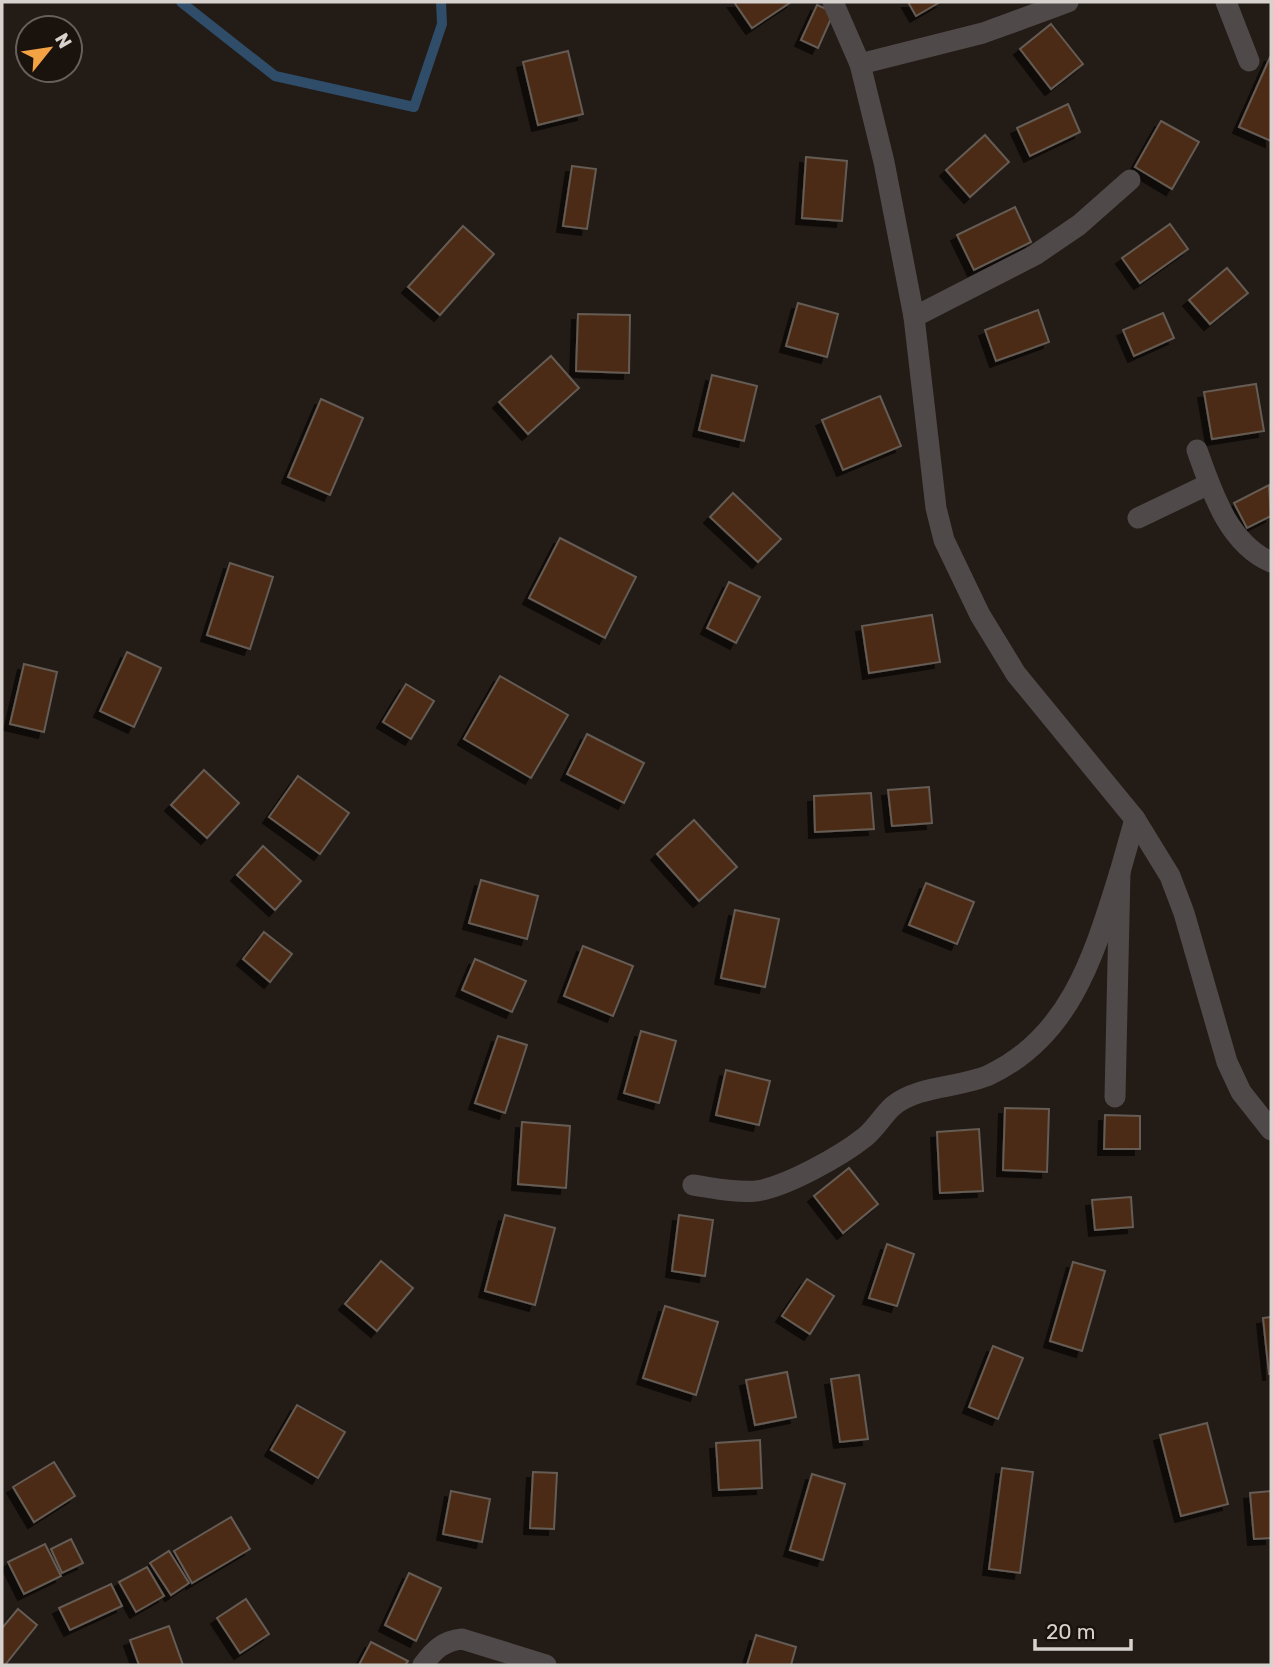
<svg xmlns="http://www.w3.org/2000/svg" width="1273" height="1667" font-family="Rubik,sans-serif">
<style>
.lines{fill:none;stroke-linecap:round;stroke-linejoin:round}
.stream{stroke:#2f4c68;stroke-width:10}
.building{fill:#4b2c13;stroke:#655b54;stroke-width:2;filter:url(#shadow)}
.street{stroke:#4f4949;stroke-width:21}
</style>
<defs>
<filter id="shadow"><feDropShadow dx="-6" dy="6" stdDeviation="0" flood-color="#0009"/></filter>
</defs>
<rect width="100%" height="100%" fill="#231b16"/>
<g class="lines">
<!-- stream -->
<path class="stream" d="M181 2 275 76 414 107 442 24 441 2"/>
</g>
<!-- building -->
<g class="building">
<path d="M734 2H791L752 28Z"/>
<path d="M908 2H940L916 16Z"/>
<path d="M817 5 834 12 818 48 801 40Z"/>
<path d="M1051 24 1083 64 1051 89 1020 49Z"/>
<path d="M568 51 583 114 538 125 523 62Z"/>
<path d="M1271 55V141L1239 127Z"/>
<path d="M1068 104 1080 132 1030 156 1017 128Z"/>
<path d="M1161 121 1199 142 1172 189 1135 167Z"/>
<path d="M985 135 1009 162 970 197 946 170Z"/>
<path d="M806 157 847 161 842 221 802 218Z"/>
<path d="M572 166 596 169 587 229 563 226Z"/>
<path d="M1015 207 1031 242 974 270 957 235Z"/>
<path d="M1170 224 1188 249 1140 283 1122 258Z"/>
<path d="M463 226 494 254 440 315 408 287Z"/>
<path d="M1227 268 1248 293 1210 324 1189 300Z"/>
<path d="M798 303 838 314 827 357 786 346Z"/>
<path d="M1038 310 1049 342 996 361 985 330Z"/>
<path d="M1163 313 1174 338 1134 356 1123 330Z"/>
<path d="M578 314 630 315 629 373 576 371Z"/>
<path d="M551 356 579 388 528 434 499 402Z"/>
<path d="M712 375 757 386 744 441 699 430Z"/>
<path d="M1256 384 1264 431 1212 439 1204 392Z"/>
<path d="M880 396 901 446 843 470 822 420Z"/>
<path d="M321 399 363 418 330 495 288 477Z"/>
<path d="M1269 485 1271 516 1247 528 1234 503Z"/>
<path d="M733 493 781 539 758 562 710 517Z"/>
<path d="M560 538 636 577 605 638 529 598Z"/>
<path d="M230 563 273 577 250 649 207 635Z"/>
<path d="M729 582 760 597 736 643 707 628Z"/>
<path d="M932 615 940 662 869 673 862 626Z"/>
<path d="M127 652 161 668 134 727 100 711Z"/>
<path d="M24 664 57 672 44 732 10 724Z"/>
<path d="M500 676 568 715 531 778 464 739Z"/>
<path d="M406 684 434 701 411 739 383 722Z"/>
<path d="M587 734 644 763 624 803 567 774Z"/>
<path d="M204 770 239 803 207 838 171 805Z"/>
<path d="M298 776 349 813 320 854 269 817Z"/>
<path d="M929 787 932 823 892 826 888 790Z"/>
<path d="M871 793 874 829 815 832 814 796Z"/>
<path d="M694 820 737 867 699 901 657 854Z"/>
<path d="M263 846 301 881 275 910 237 875Z"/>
<path d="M481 880 538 896 527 939 469 923Z"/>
<path d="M926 883 974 902 957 944 909 925Z"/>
<path d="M735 910 779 919 765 987 721 978Z"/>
<path d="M264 932 292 954 270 982 243 959Z"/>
<path d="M583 946 633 966 613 1016 564 996Z"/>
<path d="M475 959 526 981 512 1012 462 990Z"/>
<path d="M641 1031 676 1041 659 1103 624 1093Z"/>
<path d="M498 1036 527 1045 505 1113 475 1103Z"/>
<path d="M726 1070 770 1081 759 1125 716 1115Z"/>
<path d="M1005 1108 1049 1109 1047 1172 1003 1170Z"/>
<path d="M1105 1115 1140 1116V1149H1104Z"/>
<path d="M522 1122 570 1126 566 1188 518 1184Z"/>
<path d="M979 1129 983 1191 940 1193 937 1132Z"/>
<path d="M849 1168 878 1204 843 1233 814 1196Z"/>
<path d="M1131 1197 1133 1227 1095 1230 1092 1200Z"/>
<path d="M505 1215 555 1228 535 1305 485 1291Z"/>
<path d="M679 1215 713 1220 705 1276 672 1271Z"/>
<path d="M887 1244 914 1254 897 1306 869 1298Z"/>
<path d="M381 1261 413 1288 377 1331 345 1304Z"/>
<path d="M1073 1262 1105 1271 1082 1351 1050 1341Z"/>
<path d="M807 1279 834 1296 810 1334 782 1316Z"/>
<path d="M665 1306 718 1322 696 1395 643 1378Z"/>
<path d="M1271 1317V1374H1269L1263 1318Z"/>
<path d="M993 1346 1023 1358 998 1419 969 1407Z"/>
<path d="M787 1372 796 1417 755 1425 746 1380Z"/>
<path d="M859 1375 868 1439 840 1442 831 1379Z"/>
<path d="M297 1405 345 1432 318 1478 271 1450Z"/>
<path d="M1207 1423 1228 1504 1181 1516 1160 1435Z"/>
<path d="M760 1440 762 1488 719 1490 716 1443Z"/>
<path d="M54 1462 75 1496 34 1522 13 1487Z"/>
<path d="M1002 1468 1033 1472 1020 1573 989 1569Z"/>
<path d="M533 1472 557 1473 554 1529 530 1528Z"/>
<path d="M812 1474 845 1484 823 1560 790 1550Z"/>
<path d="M451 1491 490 1499 482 1542 443 1534Z"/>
<path d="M1271 1491V1538L1254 1539 1250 1493Z"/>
<path d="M231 1517 250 1549 192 1583 174 1551Z"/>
<path d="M71 1539 83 1563 62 1573 51 1549Z"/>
<path d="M45 1544 61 1576 24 1594 8 1562Z"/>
<path d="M169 1551 189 1583 171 1595 150 1563Z"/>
<path d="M147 1567 164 1596 136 1612 119 1582Z"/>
<path d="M409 1573 441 1588 416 1641 385 1625Z"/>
<path d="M111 1584 122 1606 70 1630 59 1608Z"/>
<path d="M246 1599 269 1634 240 1653 217 1618Z"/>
<path d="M18 1609 37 1625 5 1665H2V1628Z"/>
<path d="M169 1626 183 1665H139L130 1640Z"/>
<path d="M756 1635 796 1647 791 1665H747Z"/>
<path d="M371 1642 408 1661 405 1665H359Z"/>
</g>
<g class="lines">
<!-- street -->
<g class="street">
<path d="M833 2 860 64 884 162 914 317 936 508 944 540 980 615 1016 674 1135 819 1170 876 1184 913 1227 1062 1241 1092 1271 1130"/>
<path d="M1226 2 1249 61"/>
<path d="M860 64 983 33 1068 2"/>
<path d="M914 317 1035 255 1079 225 1130 180"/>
<path d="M1197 450C1212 492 1228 543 1271 562"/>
<path d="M1138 518 1209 484"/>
<path d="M1115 1097 1120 872 1135 819"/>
<path d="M693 1185C713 1188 736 1193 756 1191 786 1187 841 1156 865 1137 876 1128 883 1115 893 1106 919 1085 960 1088 989 1075 1072 1036 1095 951 1120 872"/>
<path d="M423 1665C434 1650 443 1641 462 1639L546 1665"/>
</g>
</g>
<!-- border -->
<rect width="1273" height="1667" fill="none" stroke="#d8d2ce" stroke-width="7"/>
<!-- north arrow -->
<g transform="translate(49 49) rotate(60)"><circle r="33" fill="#1a120d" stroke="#665f5a" stroke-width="2"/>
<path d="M0-5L12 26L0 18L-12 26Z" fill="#f4a344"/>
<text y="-10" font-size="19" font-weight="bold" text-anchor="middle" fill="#d8d2ce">N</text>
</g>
<!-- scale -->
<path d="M1035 1639v10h96v-10" fill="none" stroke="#d8d2ce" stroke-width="3.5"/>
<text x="1046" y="1639" font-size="21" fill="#d8d2ce" stroke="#1a120d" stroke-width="5" paint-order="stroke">20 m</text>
</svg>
